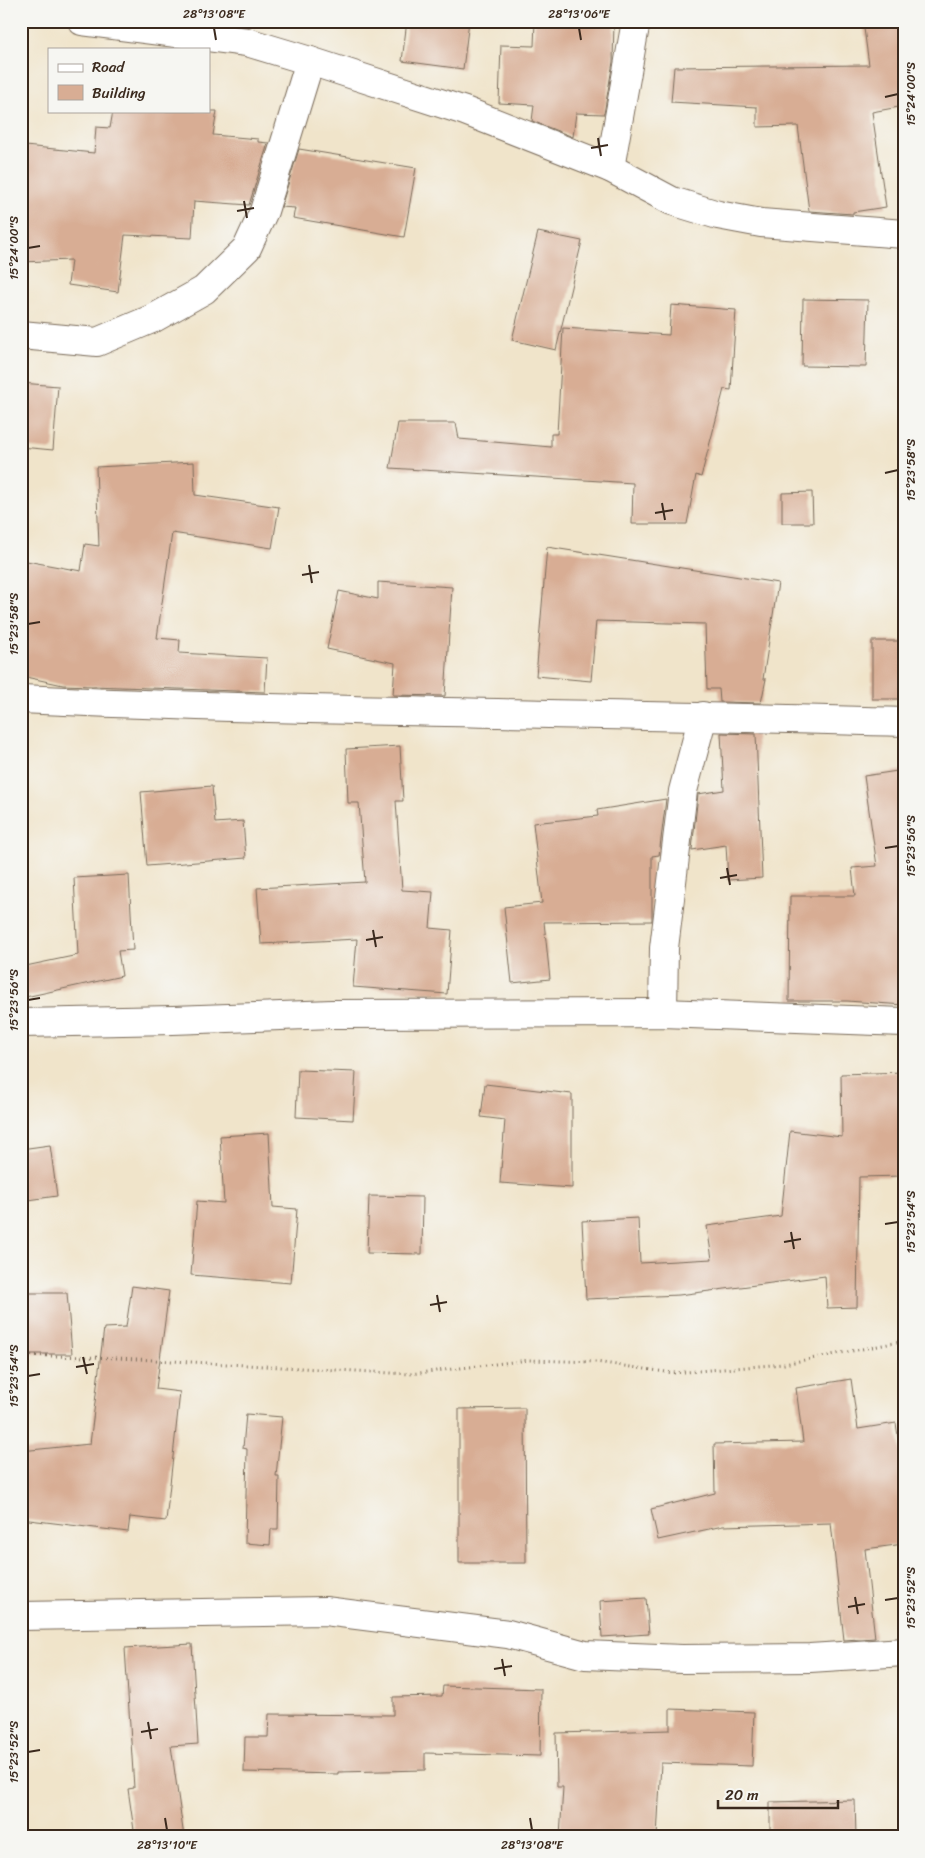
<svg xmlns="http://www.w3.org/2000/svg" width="925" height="1858" font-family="Sriracha,sans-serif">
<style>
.building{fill:#d8ad94}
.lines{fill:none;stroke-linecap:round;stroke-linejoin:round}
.minor-casing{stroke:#7a6b5a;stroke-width:30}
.path{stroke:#7a6b5a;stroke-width:3;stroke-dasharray:1 4;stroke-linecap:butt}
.minor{stroke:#fff;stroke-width:28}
.ticks{fill:none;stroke:#3b2a1e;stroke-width:2}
.neatline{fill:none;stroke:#3b2a1e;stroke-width:2}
.ticks-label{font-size:12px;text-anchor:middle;fill:#3b2a1e}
</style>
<rect width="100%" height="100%" fill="#f6f6f2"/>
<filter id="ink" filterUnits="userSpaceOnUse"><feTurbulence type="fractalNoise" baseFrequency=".02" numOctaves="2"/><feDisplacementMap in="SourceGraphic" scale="10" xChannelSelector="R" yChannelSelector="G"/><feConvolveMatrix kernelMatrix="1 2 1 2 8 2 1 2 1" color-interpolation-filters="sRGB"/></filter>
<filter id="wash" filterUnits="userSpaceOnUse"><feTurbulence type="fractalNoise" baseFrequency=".0096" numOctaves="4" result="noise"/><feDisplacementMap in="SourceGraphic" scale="20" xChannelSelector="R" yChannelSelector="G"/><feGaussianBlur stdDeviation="1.12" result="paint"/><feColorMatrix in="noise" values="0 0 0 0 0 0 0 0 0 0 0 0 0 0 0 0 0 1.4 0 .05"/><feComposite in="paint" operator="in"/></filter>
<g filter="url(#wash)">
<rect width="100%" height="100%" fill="#f0e4ca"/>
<g id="blocks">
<!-- building -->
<g class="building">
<path d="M407 21H469L463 69 402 61Z"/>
<path d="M535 21H614L613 62 604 114 576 113 573 137 532 121 534 105 499 103 501 45 534 46Z"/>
<path d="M863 21H904V106L872 112 886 207 853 212V214L809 211 798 126 757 127V107L671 102 674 67 869 65Z"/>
<path d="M113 111H217L213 135 258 139V142L268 143 249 205 194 201 192 238 125 235 118 292 68 285 71 260 21 262V174L25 146 94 153 96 127 110 128Z"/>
<path d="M299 149 416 168 404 237 293 218 295 208 281 207Z"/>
<path d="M538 232 582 241 556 350 512 340Z"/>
<path d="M803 299 868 300 866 367 802 366Z"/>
<path d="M671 305 736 310 731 390 724 389 701 477 696 475 687 524H632L633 483 390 468 398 423H456L459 439 551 447V434H557L563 328 669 335Z"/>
<path d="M21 383 58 386 53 450 21 447Z"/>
<path d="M194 462 195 495 279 507 272 548 172 533 157 638 180 640 179 653 267 658 265 692 63 685 21 676V560L81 571 85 544 99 546 96 467Z"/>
<path d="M812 492 813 523H782V493Z"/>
<path d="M547 547 778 583 763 679H766L761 703 720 702 719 689H707L705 624 596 621 591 681 536 676Z"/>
<path d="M378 582 452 587 445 696 393 695 395 663 327 649 339 591 378 599Z"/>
<rect x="872" y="641" width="32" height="58"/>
<path d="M721 733 756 734 762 878 728 880 726 845 692 850 698 794 724 790Z"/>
<path d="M400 746 403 801H396L402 890 433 892 430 928 452 930 447 994 353 987 357 939 261 944 257 888 365 882 359 803H348L346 749Z"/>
<path d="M904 770V1005L847 1001H789L790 896H855L852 868 877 866 864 776Z"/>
<path d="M212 786 215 823 243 821 246 858 147 866 141 792Z"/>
<path d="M666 799 659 855 652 856V921L544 922 550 979 512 983 504 907 542 903 533 823 598 816 597 810Z"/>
<path d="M129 875 133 950 118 951 122 976 21 998V967L78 955 74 878Z"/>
<path d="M298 1070 356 1072 353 1120 296 1117Z"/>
<path d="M904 1072V1176L859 1177 857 1307 827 1308 825 1276 679 1295 586 1299 582 1221 638 1218 640 1263 712 1259 707 1226 781 1216 790 1131 842 1137 841 1074Z"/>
<path d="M485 1084 572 1094V1188L500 1183 505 1120 481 1117Z"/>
<path d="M269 1133 273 1207 297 1209 291 1283 191 1275 197 1201 224 1203 220 1136Z"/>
<path d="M50 1145 57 1196 21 1201V1149Z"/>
<path d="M369 1196 423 1197 422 1254 367 1253Z"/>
<path d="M132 1286 169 1291 156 1389 180 1392 166 1521 130 1517 128 1532 21 1519V1451L90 1444 104 1328 126 1327Z"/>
<path d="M21 1293H67L72 1354H21Z"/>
<path d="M851 1379 858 1429 896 1423 904 1473V1544L865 1549 875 1638 844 1640 831 1523 723 1526 658 1540 651 1509 715 1493 714 1444 803 1442 796 1388Z"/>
<path d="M525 1408 526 1563H459V1409Z"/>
<path d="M246 1414 282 1417 276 1476H279L278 1529H271L270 1545 245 1543 247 1449 243 1448Z"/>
<path d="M646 1598 649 1634 602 1637 600 1601Z"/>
<path d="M192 1644 198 1744 171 1746 184 1837H135L128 1789 134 1788 125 1648Z"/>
<path d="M443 1686 541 1689 540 1756 425 1753V1770L338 1772V1774L244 1772 245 1737H268L269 1714 393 1715V1697L442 1696Z"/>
<path d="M670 1709 754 1712 752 1766 661 1763 657 1837H560L563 1787H557L556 1733 670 1730Z"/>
<path d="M855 1800 856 1837H770V1802Z"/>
</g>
</g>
</g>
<g filter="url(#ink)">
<use href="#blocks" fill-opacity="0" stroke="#7a6b5a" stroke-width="1"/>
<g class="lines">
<!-- minor casing -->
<g class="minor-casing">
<g id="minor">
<path d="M82 21 247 42 310 61 465 111 610 168 672 201 718 215 761 223 904 234"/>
<path d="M610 168 636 21"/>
<path d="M21 335 97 342 154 318 204 290 247 248 264 211 310 61"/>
<path d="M21 699C315 713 610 713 904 722"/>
<path d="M663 1013 664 948 683 791 703 716"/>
<path d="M21 1023 173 1020 332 1014 663 1013 904 1022"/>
<path d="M21 1616 325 1611 508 1634 585 1655 682 1659 810 1658 904 1652"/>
</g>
</g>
<!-- path -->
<path class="path" d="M21 1355 117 1358 410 1374 529 1360 596 1362 673 1373 784 1364 904 1341"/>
<!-- minor -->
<use href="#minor" class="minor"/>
</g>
</g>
<!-- ticks -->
<path class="ticks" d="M214 28 216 40M579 28 581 40M885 97 898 94M598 138 601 156M591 148 608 145M244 201 247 218M237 211 254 208M28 248 40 246M885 473 898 470M662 503 665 520M655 513 673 510M309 565 312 583M302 575 319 572M28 624 40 622M885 848 898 846M727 868 730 885M720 878 737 875M373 930 376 947M366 940 383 937M28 1000 40 998M885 1224 898 1222M791 1232 794 1249M784 1242 801 1239M437 1295 440 1312M430 1305 447 1302M83 1357 87 1374M76 1367 94 1364M28 1376 40 1374M855 1597 858 1614M885 1600 898 1598M848 1607 865 1604M502 1659 505 1676M494 1669 512 1666M148 1722 151 1739M141 1732 158 1729M28 1752 40 1750M165 1818 167 1830M530 1818 532 1830"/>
<!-- margin -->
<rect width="925" height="1858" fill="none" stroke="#f6f6f2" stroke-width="55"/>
<!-- legend -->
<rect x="48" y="48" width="162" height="65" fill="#f6f6f2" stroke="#aba49d"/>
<rect x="58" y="64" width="25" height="8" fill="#ffffff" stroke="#aba49d"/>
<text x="92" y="72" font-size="15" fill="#3b2a1e">Road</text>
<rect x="58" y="85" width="25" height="15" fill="#d8ad94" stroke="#aba49d"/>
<text x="92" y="98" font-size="15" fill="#3b2a1e">Building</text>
<!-- scale -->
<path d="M718 1800v8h120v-8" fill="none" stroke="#3b2a1e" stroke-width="2.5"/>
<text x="725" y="1800" font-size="15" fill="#3b2a1e" stroke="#f6f6f2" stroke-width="4" paint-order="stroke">20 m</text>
<rect x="28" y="28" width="870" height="1802" class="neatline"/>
<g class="ticks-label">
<text x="214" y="18">28°13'08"E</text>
<text x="579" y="18">28°13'06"E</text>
<text transform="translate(911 94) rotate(-90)" y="4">15°24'00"S</text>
<text transform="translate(14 248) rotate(-90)" y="4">15°24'00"S</text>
<text transform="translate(911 470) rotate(-90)" y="4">15°23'58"S</text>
<text transform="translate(14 624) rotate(-90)" y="4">15°23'58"S</text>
<text transform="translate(911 846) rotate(-90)" y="4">15°23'56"S</text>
<text transform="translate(14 1000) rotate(-90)" y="4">15°23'56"S</text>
<text transform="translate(911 1222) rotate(-90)" y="4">15°23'54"S</text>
<text transform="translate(14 1376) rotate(-90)" y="4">15°23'54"S</text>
<text transform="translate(911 1598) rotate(-90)" y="4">15°23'52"S</text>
<text transform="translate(14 1752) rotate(-90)" y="4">15°23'52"S</text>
<text x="167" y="1849">28°13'10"E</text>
<text x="532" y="1849">28°13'08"E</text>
</g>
</svg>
